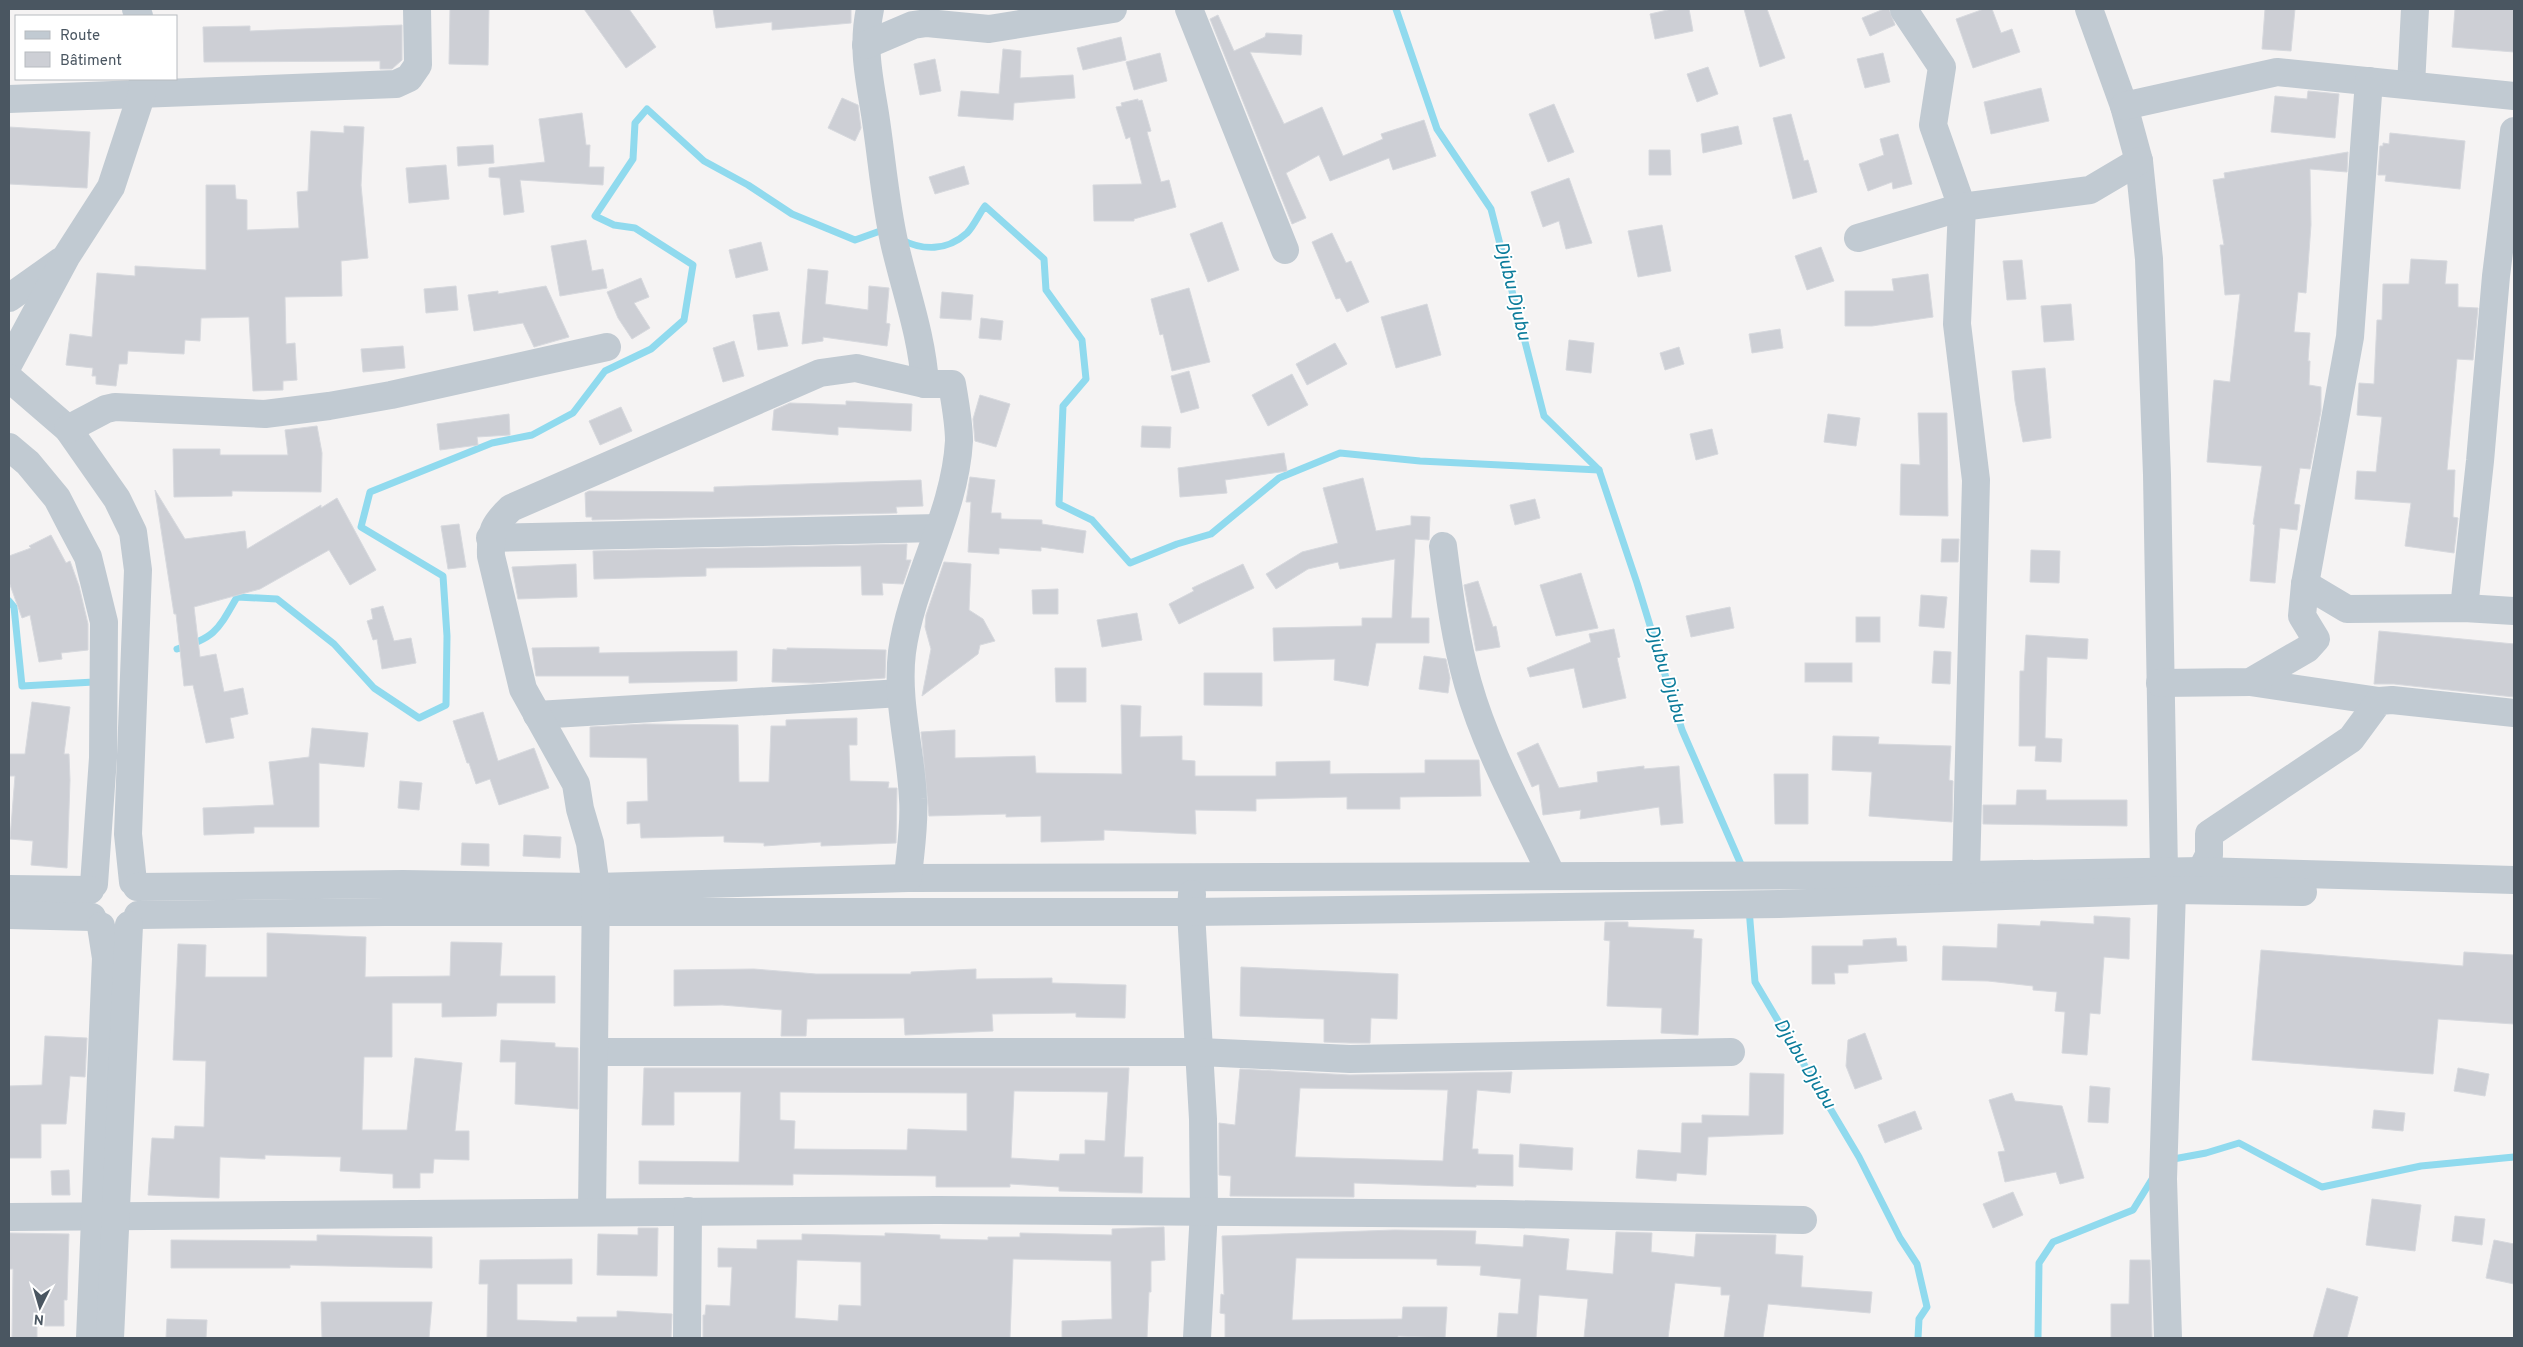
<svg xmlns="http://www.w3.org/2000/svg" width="2523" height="1347" font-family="Overpass,sans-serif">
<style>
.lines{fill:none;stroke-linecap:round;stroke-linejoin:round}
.stream{stroke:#90daee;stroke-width:7}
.building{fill:#cdcfd5;stroke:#d7d9de;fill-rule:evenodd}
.minor{stroke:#c1cad2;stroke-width:28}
.labels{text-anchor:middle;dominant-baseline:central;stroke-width:4;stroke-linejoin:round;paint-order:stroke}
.water-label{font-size:19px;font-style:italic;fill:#0c7c9b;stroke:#fff}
</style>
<rect width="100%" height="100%" fill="#f5f3f3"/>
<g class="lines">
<!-- stream -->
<g class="stream">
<path d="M1396 9 1437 129 1491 209 1544 416 1599 470 1637 583 1682 730 1743 869"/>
<path d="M900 239C923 251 947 251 967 233 974 226 979 214 985 206L1044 259 1046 290 1082 340 1086 379 1063 406 1059 504 1092 520 1130 563 1177 544 1211 534 1279 478 1340 453 1420 461 1599 470"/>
<path d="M9 601 14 607 22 686 94 682"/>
<path d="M177 649C215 638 218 630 237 597L277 599 334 644 374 688 419 718 446 705 447 636 443 576 361 527 370 492 492 443 532 435 573 413 605 371 651 349 684 320 693 265 635 228 614 225 595 216 633 159 635 123 647 109 704 161 748 185 792 214 855 240 883 230 886 232"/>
<path d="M1749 909 1755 982 1859 1157 1900 1238 1917 1264 1927 1307 1919 1319 1918 1338"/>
<path d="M2168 1160 2206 1153 2239 1143 2322 1187 2421 1166 2514 1157"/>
<path d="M2038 1338 2039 1263 2053 1242 2133 1210 2154 1176"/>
</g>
</g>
<!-- building -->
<g class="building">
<path d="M450 9H489L488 65 449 64Z"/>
<path d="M584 9H629L656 47 626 68Z"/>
<path d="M713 9H851V23L772 30V22L716 28Z"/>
<path d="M1672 9H1689L1693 31 1655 39 1650 14Z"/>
<path d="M1744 9H1767L1785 58 1760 67Z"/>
<path d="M1884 9H1889L1895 25 1870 36 1862 18Z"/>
<path d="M1984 9H1992L2001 33 2012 29 2020 52 1973 68 1956 19Z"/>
<path d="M2265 9H2295L2291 51 2262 49Z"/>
<path d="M2455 9H2514V52L2452 47Z"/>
<path d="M1218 15 1234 51 1265 37 1266 33 1302 35 1301 55 1250 52 1284 124 1322 107 1343 156 1383 139 1381 134 1424 120 1436 156 1393 170 1389 158 1330 181 1319 155 1286 173 1306 218 1292 224 1210 19Z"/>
<path d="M402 25V60L392 69H380V61L204 62 203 27 250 26V31Z"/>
<path d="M1121 37 1126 60 1083 70 1077 48Z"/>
<path d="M1003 49 1021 51 1020 78 1073 75 1075 98 1014 103 1013 120 958 116 961 91 999 94Z"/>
<path d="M1160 53 1167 81 1134 90 1126 62Z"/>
<path d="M1883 53 1890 82 1865 88 1857 59Z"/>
<path d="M935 59 941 91 920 95 914 64Z"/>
<path d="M1708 67 1718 94 1697 102 1687 74Z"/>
<path d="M2041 88 2049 121 1991 134 1984 102Z"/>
<path d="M2308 91 2339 94 2335 138 2271 132 2275 96 2307 99Z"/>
<path d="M842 98 858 105 861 128 855 141 828 128Z"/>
<path d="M1138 99V101L1142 100 1151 131 1147 132 1161 182 1169 180 1176 207 1134 219V221H1094L1093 185 1142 184 1130 137 1126 139 1116 107 1122 106 1121 103Z"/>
<path d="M1554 104 1574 152 1548 162 1529 114Z"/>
<path d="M582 113 586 145H590L589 167H604L603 185 520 180 524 212 504 215 500 178 489 177V168L545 162 539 119Z"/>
<path d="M1791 114 1804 161 1808 160 1817 192 1793 199 1773 118Z"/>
<path d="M344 126 364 127 361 185 368 258 341 261 342 296 285 297 286 344 295 343 297 380 283 381V390L253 391 249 317 201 318 200 341 185 340 184 354 128 351 127 364H119L116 386 96 384V376H92L93 368 66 365 70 334 92 337 97 273 135 276V266L206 270V185H235L236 199 247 200V230L299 228 297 192 308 191 311 131 344 133Z"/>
<path d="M1738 126 1742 144 1703 153 1701 134Z"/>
<path d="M9 127 90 132 87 188 9 184Z"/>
<path d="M2390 133 2465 141 2460 189 2385 181 2386 175H2378L2380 146H2383V143L2389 144Z"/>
<path d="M1898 134 1912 184 1893 189 1892 182 1868 191 1859 164 1884 155 1880 139Z"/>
<path d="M493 145 494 163 458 166 457 147Z"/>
<path d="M1649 150H1670L1671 175H1649Z"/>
<path d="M2348 152 2347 172 2310 169 2311 225 2306 293 2298 292 2294 332 2310 333 2308 361H2310L2309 385 2321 387V411L2310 469 2300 468 2294 504 2300 505 2297 530 2280 528 2275 583 2250 581 2255 525 2253 524 2262 466 2207 462 2214 380 2230 382 2240 294 2225 295 2220 245H2224L2213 180 2225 178 2224 173Z"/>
<path d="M446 165 449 199 409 203 406 168Z"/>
<path d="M964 166 969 184 935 194 929 177Z"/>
<path d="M1569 178 1592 243 1566 249 1559 221 1543 227 1531 192Z"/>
<path d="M1222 222 1239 270 1208 282 1190 234Z"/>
<path d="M1662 225 1671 271 1638 277 1628 231Z"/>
<path d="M1332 233 1346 263 1351 261 1369 302 1347 312 1340 298 1336 299 1312 242Z"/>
<path d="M586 240 592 271 603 269 607 288 560 296 551 246Z"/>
<path d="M761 242 768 270 736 278 729 250Z"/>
<path d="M1821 247 1834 281 1807 290 1795 256Z"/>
<path d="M2411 259 2447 261 2445 284H2458V307L2478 308 2473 360 2457 359 2447 470H2455L2453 517 2458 518 2454 553 2405 546 2411 503 2355 499 2357 471 2376 472 2382 417 2357 415 2359 383 2374 384 2377 320H2382L2383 284H2409Z"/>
<path d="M2022 260 2026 299 2007 300 2003 261Z"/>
<path d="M808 269 828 271 825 304 868 310 869 286 889 288 886 323 890 324 887 346 823 337V341L802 344Z"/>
<path d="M1928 274 1933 317 1872 326H1845V291H1894L1892 279Z"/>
<path d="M641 278 649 297 634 303 650 328 632 339 618 318 607 292Z"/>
<path d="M456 286 458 310 426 313 424 289Z"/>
<path d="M546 286 569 337 534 347 523 323 474 331 468 295 498 291V294Z"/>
<path d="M1189 288 1210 362 1172 371 1163 334 1160 335 1151 299Z"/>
<path d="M942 292 973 295 971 320 940 318Z"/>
<path d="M1427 304 1441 355 1396 368 1381 317Z"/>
<path d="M2071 304 2074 340 2044 342 2041 306Z"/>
<path d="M779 312 788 346 758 350 753 315Z"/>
<path d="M981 318 1003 321 1001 340 979 338Z"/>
<path d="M1780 329 1783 348 1752 353 1749 334Z"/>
<path d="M1569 340 1594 343 1591 373 1566 370Z"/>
<path d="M734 341 744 376 723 382 713 348Z"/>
<path d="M1335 343 1347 364 1307 385 1296 364Z"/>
<path d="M403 346 405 368 363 372 361 349Z"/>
<path d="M1679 347 1684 364 1665 370 1660 353Z"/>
<path d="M2045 368 2051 438 2023 442 2015 401 2012 371Z"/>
<path d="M1189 371 1199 408 1181 413 1171 376Z"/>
<path d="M1292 374 1308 405 1268 426 1252 395Z"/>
<path d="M980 395 1010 404 996 447 975 441 973 419Z"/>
<path d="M846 401 912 404 911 431 838 427V435L772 430 774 410 790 403 846 405Z"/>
<path d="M621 407 632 431 600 445 589 421Z"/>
<path d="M1918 413H1947L1948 516 1900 515 1901 464 1920 465Z"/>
<path d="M509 414 510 435 477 437 478 445 440 450 437 424Z"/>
<path d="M1828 414 1860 418 1856 446 1824 442Z"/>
<path d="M317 426 322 453 321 492 232 491V496L174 497 173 449H220V455H288L285 430Z"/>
<path d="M1142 426 1171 427 1170 448 1141 447Z"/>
<path d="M1712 429 1718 454 1696 460 1690 434Z"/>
<path d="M1284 453 1287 471 1225 480 1227 493 1180 497 1178 468Z"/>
<path d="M970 477 995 480 991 513H1001V519L1042 520V524L1086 531 1083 553 1041 547V551L999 548V554L968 552 971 502H966Z"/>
<path d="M1363 478 1376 531 1411 525V516L1430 517 1429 540 1415 539 1411 618H1429V643H1376L1368 686 1334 680 1335 659 1274 661 1273 628 1362 626V618H1392L1395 559 1340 569 1338 562 1308 569 1276 589 1266 574 1302 552 1338 543 1323 488Z"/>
<path d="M921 480 923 506 896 507 897 513 592 520V517H586L585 493 589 491 714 492V487Z"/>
<path d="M155 490 185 539 245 531 247 549 321 505V508L337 498 376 570 350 585 329 550 260 589 194 607 200 657 216 654 224 692 243 688 248 714 230 718 234 738 206 743 193 685 184 686 176 614H174Z"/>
<path d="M1535 499 1540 518 1515 525 1510 505Z"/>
<path d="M459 524 466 567 448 569 441 526Z"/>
<path d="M51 535 66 563 70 561 79 586 88 624V650L61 653 62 659 39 662 30 615 22 618 9 582V556L31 548 29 546Z"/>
<path d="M1942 539H1959L1958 562H1941Z"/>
<path d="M907 544 906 560H911L903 584 882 583 883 595H862L861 566 706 568V576L594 579 593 551Z"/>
<path d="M2031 550 2060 551 2059 583 2030 582Z"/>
<path d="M944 562 971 564 969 610 983 619 995 641 980 645 978 654 922 696 931 649 925 627 926 615Z"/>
<path d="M576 564 577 597 518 599 512 567Z"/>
<path d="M1243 564 1254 588 1179 624 1169 604 1194 591 1192 588Z"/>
<path d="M1581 573 1598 628 1556 636 1540 585Z"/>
<path d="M1478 581 1493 627 1496 626 1500 647 1476 651 1464 585Z"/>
<path d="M1058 589V614H1033L1032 590Z"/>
<path d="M1921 595 1947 597 1944 628 1919 626Z"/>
<path d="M383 606 394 641 411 638 416 663 382 669 377 639 373 640 367 621 373 619 371 609Z"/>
<path d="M1730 607 1734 628 1691 637 1686 616Z"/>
<path d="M1137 613 1142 640 1102 647 1097 620Z"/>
<rect x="1856" y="617" width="24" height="25"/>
<path d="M1614 629 1620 657 1617 658 1626 698 1583 708 1574 668 1530 677 1527 668 1591 642 1589 634Z"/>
<path d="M2379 631 2514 644V697L2394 684H2374Z"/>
<path d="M2026 635 2088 639 2087 659 2047 657 2045 738 2062 739 2061 762 2035 761 2036 746H2019L2020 671H2024Z"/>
<path d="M599 647V653L737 651V681L629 683V676H536L532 648Z"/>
<path d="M787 648 886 650 885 678 813 683 772 682 773 649 787 650Z"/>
<path d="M1934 651 1951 652 1950 684 1932 683Z"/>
<path d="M1424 656 1446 659 1450 678 1448 693 1419 689Z"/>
<rect x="1805" y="663" width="47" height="19"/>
<path d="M1055 668H1086V702H1056Z"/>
<path d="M1204 673H1262V706L1204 705Z"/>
<path d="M32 702 70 707 64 754H69L70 780 67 868 31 865 33 841 10 839 15 776H9V754H25Z"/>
<path d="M1121 705 1141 706 1140 737 1182 736V760L1195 761V776H1276V762L1330 761V774L1425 773V760H1479L1481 796 1400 797V809H1347V797L1256 799V811L1195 810 1196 834 1104 830V840L1041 842V816L1006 817V814L929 816 921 732 955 730V758L1035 756 1036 773 1122 774Z"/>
<path d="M483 712 498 761 534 748 549 788 499 805 490 779 476 784 469 763H467L453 721Z"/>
<path d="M857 718V745H849L850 781 889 782 888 788H897L896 843 821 846V842L764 846V843L724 842V836L641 838 640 823 627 824V802L648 801 647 758 590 757V727L644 724 738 725 739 782H769L771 726H786V720Z"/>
<path d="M312 728 368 733 364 767 319 763V827H254V833L204 835 203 808 274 805 269 762 309 757Z"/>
<path d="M1833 736 1879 737 1878 744 1951 746 1949 780 1953 781 1952 822 1869 816 1872 772 1832 770Z"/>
<path d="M1538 743 1559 788 1598 782 1597 772 1644 766V769L1679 766 1683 823 1661 825 1659 807 1580 819 1581 810 1543 815 1539 784 1532 787 1517 753Z"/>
<path d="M1774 774H1808V824H1775Z"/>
<path d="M400 781 422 783 419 810 398 808Z"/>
<path d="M2017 790H2046V800H2127V826L1983 824V805H2016Z"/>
<path d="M524 835 561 837 560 858 523 856Z"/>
<path d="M462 843 489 844V866L461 865Z"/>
<path d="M2094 916 2130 918 2129 959 2104 957 2100 1014 2090 1013 2087 1055 2062 1053 2065 1012 2055 1011 2057 992 2033 990V986L1988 981 1942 980 1943 946 1997 948 1998 924 2040 926 2041 921 2094 924Z"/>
<path d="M1605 922H1628V927L1694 930 1693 938 1702 939 1698 1035 1661 1033 1662 1008 1607 1006 1610 941 1604 940Z"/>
<path d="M267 933 366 937 365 977 450 976 451 942 502 943 500 976H555V1003H497L496 1016 442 1017V1003H392V1057H364L362 1130H407L415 1058 462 1063 455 1131H469V1160L434 1159 433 1173H420V1188H393V1174L340 1171 341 1157 265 1155V1159L220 1157 219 1198 148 1195 152 1138 174 1139 175 1126 204 1127 206 1061 173 1060 178 944 206 945 205 977H267Z"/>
<path d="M1896 938 1897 946H1906L1907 961 1848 965V973H1834L1835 984H1812V946H1863V940Z"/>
<path d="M2261 950 2463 966 2464 952 2514 955V1024L2438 1019 2433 1074 2252 1060Z"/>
<path d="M1241 967 1398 974 1397 1019 1371 1018 1370 1043H1350L1324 1042V1019L1240 1016Z"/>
<path d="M754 969 816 974H911V972L976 969V979L1052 978V983L1126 985 1125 1018 1076 1017V1013L992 1014 993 1031 905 1035 904 1018 807 1019 806 1036H781L782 1010 722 1005 674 1006V970Z"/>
<path d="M1865 1033 1882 1079 1855 1089 1846 1066 1848 1040Z"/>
<path d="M45 1036 87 1038 85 1077 70 1076 66 1124H41V1158H9V1086L42 1085Z"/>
<path d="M501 1040 555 1043V1047L578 1048V1109L515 1104 516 1062H500Z"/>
<path d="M644 1068H1129L1124 1157H1143L1142 1193 1059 1191V1187L1010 1184V1187H936V1176L793 1174V1185L639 1184V1161L739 1162 741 1092H674V1125H642ZM1014 1091 1108 1092 1105 1141 1085 1140V1154H1060L1059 1161 1011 1158ZM780 1092 967 1093V1131L908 1129 907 1150 794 1149 795 1121 780 1120Z"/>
<path d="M2458 1068 2489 1074 2485 1096 2454 1091Z"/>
<path d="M1240 1069 1350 1075 1512 1072 1510 1093 1477 1090 1472 1149H1478V1154L1513 1155V1186L1476 1185V1187L1354 1183V1197L1230 1196 1231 1176 1219 1175V1123L1235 1125ZM1300 1088 1448 1090 1443 1161 1295 1157Z"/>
<path d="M1750 1073 1784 1074 1783 1134 1708 1137 1706 1175 1677 1173 1676 1181 1636 1178 1638 1150 1681 1153 1682 1123H1702V1115L1749 1116Z"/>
<path d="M2090 1086 2110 1088 2108 1123 2088 1122Z"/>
<path d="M2012 1093 2015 1101 2062 1106 2084 1178 2060 1184 2056 1172 2005 1182 1998 1152 2005 1151 1989 1100Z"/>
<path d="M2374 1110 2405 1113 2403 1131 2372 1128Z"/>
<path d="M1915 1111 1922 1129 1885 1143 1878 1125Z"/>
<path d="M1520 1144 1573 1148 1572 1170 1519 1167Z"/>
<path d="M69 1170 70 1195H52L51 1171Z"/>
<path d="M2013 1192 2023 1215 1993 1228 1983 1204Z"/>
<path d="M2372 1199 2421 1205 2415 1251 2366 1245Z"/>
<path d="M2455 1216 2485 1219 2482 1245 2452 1241Z"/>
<path d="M1164 1227 1165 1260 1151 1261V1292H1149L1147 1338H1062V1321L1112 1319 1111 1261 1013 1259 1010 1338H703V1315H705L706 1305 730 1306 732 1267H718V1248L757 1249V1240H802V1234L885 1236V1233L940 1235V1239L988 1240V1237H1020V1233L1112 1235V1229ZM797 1260 861 1262V1306L839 1305 838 1321 795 1318Z"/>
<path d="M638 1228H658L657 1276 597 1275 598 1234 638 1235Z"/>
<path d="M1394 1230 1476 1231 1475 1244 1523 1247 1524 1235 1569 1239 1566 1270 1613 1274 1616 1232 1652 1233 1651 1252 1694 1257 1696 1234 1776 1235 1775 1254 1803 1256 1801 1287 1872 1292 1870 1313 1768 1304 1763 1338H1724L1730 1295H1721V1287L1675 1283 1668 1338H1584L1588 1299 1539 1295 1536 1338H1497L1499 1313 1518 1314 1521 1279 1480 1275 1481 1266 1437 1265V1259L1296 1258 1292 1320 1402 1319 1403 1307H1447L1445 1338 1398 1336V1338H1225V1314L1220 1313 1221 1294 1224 1295 1222 1236Z"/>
<path d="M9 1233 69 1234 67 1300H64V1326H37V1338H12L13 1269H9Z"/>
<path d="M317 1235 432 1237V1268L290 1265V1268H171V1240L317 1241Z"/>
<path d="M2494 1240 2514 1244V1284L2486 1278Z"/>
<path d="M572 1259V1284H517V1320L577 1322V1317H617V1311L672 1314 671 1338H487L488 1284H479L480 1260Z"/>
<path d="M2130 1260H2150L2152 1338H2111V1304H2129Z"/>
<path d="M2327 1288 2358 1297 2347 1338H2313Z"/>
<path d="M321 1302H432L429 1338H322Z"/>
<path d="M167 1319 207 1320 206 1338H166Z"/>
</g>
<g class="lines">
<!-- minor -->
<g class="minor">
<path d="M136 9 139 16"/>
<path d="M870 9C862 47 869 77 875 114 882 159 885 203 895 246 906 293 922 336 925 384"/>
<path d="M1189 9 1285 250"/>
<path d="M2089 9 2124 106 2139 161 2149 259 2157 475 2164 872 2172 890 2163 1179 2168 1338"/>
<path d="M1904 10 1942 67 1933 125 1962 207 1957 324 1976 480 1966 875"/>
<path d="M866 45 913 25 927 23 989 29 1113 9"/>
<path d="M2411 85 2415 9"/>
<path d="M9 99 396 84 409 78 418 65 417 9"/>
<path d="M2124 106 2277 72 2514 96"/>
<path d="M1858 238 1962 207 2090 190 2139 161"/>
<path d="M9 298 61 261"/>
<path d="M9 363 66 257 111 187 142 93 143 79"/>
<path d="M9 378 68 429 117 499 133 532 138 570 128 834 133 882"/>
<path d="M68 429 106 409 115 407 265 414 329 406 391 395 607 347"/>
<path d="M9 447 28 463 57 498 71 525 88 557 104 622 103 758 94 884"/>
<path d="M490 538 938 528"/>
<path d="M1443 546C1449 592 1455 639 1468 684 1487 751 1523 814 1552 876"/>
<path d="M2305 584 2350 337 2369 81"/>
<path d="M2464 608 2480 461 2496 276 2514 131"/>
<path d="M2250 682 2379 701"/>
<path d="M2160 683 2250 682 2307 649 2316 639 2302 616 2305 584 2347 609 2464 608 2514 611"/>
<path d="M537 715 901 693"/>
<path d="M2201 871 2209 855V834L2351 739 2379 701 2392 700 2514 713"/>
<path d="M137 887 403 884 596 887 908 878 1966 875 2201 871 2514 880"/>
<path d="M9 889 90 890"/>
<path d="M1192 894 1191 912 1203 1119 1204 1211 1197 1338"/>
<path d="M9 915 92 917"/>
<path d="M138 915 385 912H1191L1779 904 2172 890 2303 892"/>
<path d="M595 1052H1200L1350 1059 1731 1052"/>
<path d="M592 1211 596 887 590 843 580 809 576 784 523 689 491 556C490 532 494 524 511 508L820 373 856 368 925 384H952C955 402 959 423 959 441 955 514 912 580 902 652 896 701 911 750 913 799 915 825 910 852 908 878"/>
<path d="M9 1217 937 1210 1506 1214 1803 1220"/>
<path d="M90 1338 106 958 101 926"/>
<path d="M110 1338 129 925"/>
<path d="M687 1338 688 1211"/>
</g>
</g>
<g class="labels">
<!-- water labels -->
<g class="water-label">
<text transform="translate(1512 291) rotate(76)">Djubu Djubu</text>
<text transform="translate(1665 674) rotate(73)">Djubu Djubu</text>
<text transform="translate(1804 1064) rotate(59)">Djubu Djubu</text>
</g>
</g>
<!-- border -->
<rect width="2523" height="1347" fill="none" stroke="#4a5661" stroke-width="20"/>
<!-- legend -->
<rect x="15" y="15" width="162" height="65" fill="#ffffff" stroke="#b7bbc0"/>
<rect x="25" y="31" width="25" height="8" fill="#c1cad2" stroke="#b7bbc0"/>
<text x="60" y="40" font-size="15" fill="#4a5661">Route</text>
<rect x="25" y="52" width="25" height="15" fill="#cdcfd5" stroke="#b7bbc0"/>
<text x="60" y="65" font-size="15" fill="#4a5661">Bâtiment</text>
<!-- north arrow -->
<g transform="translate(40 1307) rotate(185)" stroke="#ffffff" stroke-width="4" paint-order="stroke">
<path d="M0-4L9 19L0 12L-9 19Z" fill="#4a5661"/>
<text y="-8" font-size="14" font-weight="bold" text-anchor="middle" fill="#4a5661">N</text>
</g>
</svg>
